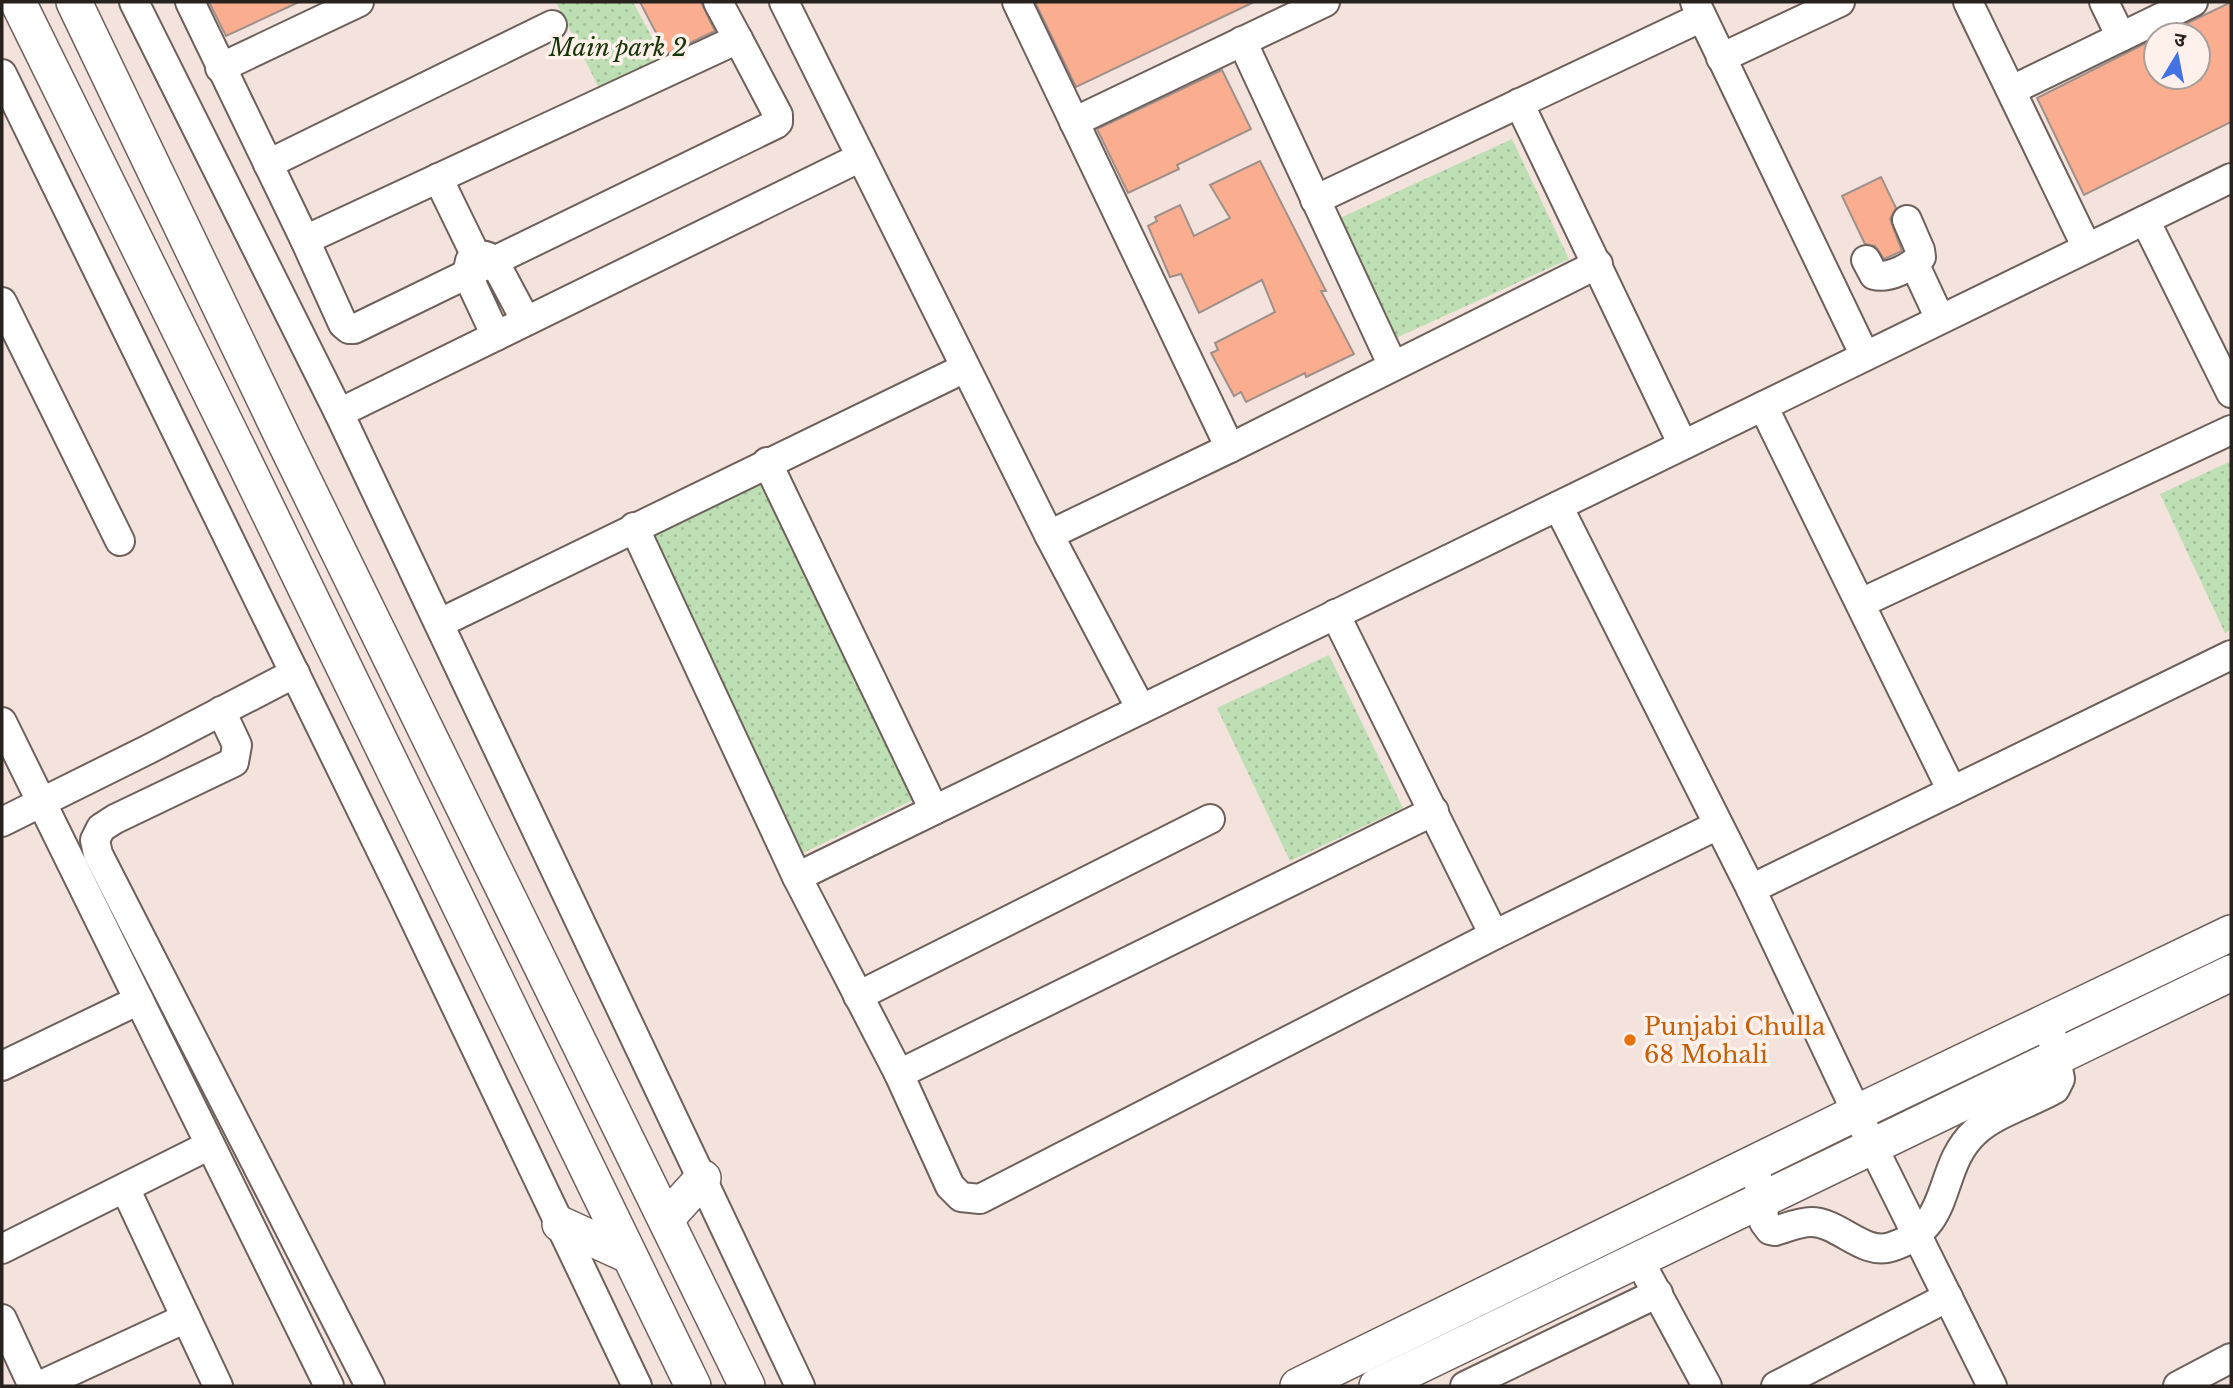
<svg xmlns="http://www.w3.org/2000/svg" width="2233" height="1388" font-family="'Libre Baskerville','Noto Sans Devanagari',serif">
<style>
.park{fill:url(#park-dots)}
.building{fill:#faae8f;stroke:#9e908a;stroke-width:2}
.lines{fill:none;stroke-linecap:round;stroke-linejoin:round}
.minor-casing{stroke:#6e605b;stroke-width:32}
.major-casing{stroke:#6e605b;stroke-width:38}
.minor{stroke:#fff;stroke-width:28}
.major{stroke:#fff;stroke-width:35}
.food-dot{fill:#e8710a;stroke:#fef1ec;stroke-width:2.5}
.labels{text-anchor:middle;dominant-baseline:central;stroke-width:7;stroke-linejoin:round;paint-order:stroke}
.park-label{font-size:24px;font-style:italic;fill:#173509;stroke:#fef1ec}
.food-label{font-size:24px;fill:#c56008;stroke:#fef1ec;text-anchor:start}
</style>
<defs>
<pattern id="park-dots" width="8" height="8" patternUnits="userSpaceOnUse" patternTransform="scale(1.75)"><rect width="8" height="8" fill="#bedfb3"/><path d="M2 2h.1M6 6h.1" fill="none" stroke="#a3bf9a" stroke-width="1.8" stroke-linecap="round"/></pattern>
</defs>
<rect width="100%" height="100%" fill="#f4e3dd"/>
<!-- park -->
<g class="park">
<path d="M556 2H633L667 65 602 94Z"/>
<path d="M1512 139 1569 259 1394 339 1338 219Z"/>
<path d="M2231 461V630L2225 633 2160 494Z"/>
<path d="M761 484 913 800 801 854 649 538Z"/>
<path d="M1329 655 1403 808 1290 861 1217 708Z"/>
</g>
<!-- building -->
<g class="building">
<path d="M209 2H299L226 36Z"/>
<path d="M640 2H701L715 31 667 54Z"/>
<path d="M1035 2H1254L1076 87Z"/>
<path d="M2231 2V122L2084 195 2037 98 2156 38V77H2198V35H2163Z"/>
<path d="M1222 70 1251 129 1177 165 1179 169 1128 193 1097 129Z"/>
<path d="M1260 161 1326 291H1321L1354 354 1306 377 1305 373 1246 402 1241 392 1234 396 1211 353 1218 350 1215 343 1275 312 1262 280 1199 313 1181 274 1170 277 1148 226 1157 221 1155 217 1180 205 1194 236 1230 218 1210 185Z"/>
<path d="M1881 177 1896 208 1890 219 1902 251 1884 259 1875 246 1865 244 1842 196Z"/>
</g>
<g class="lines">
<!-- minor casing -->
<g class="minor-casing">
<g id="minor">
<path d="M134 2 339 413 800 1386"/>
<path d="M190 2 305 240 738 39 718 2"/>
<path d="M784 2 1049 535 1141 709"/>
<path d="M1017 2 1230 448"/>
<path d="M1695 2 1865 356"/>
<path d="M1968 2 2087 248"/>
<path d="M2104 2 2121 37"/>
<path d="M1242 41 1393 366"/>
<path d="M1721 58 1840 2"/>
<path d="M220 68 359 2"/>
<path d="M2 74 402 893 637 1386"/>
<path d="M2012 90 2193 2"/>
<path d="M1519 103 1683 445"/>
<path d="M1074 122 1325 2"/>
<path d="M268 164 552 25"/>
<path d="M438 178 476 256"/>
<path d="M1315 200 1702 17"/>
<path d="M2145 220 2231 393"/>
<path d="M305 240 343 324 349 329H354L776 124 778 122V115L738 39"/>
<path d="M1866 260 1874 275C1889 279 1911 267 1921 257L1920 250 1907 220"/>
<path d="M1914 263 1940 319"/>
<path d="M2 302 120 541"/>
<path d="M496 336 467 274 470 261C478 255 485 253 494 261L526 321"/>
<path d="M1763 406 1952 791"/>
<path d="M339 413 861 157"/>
<path d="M767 462 934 810"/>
<path d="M1558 506 1751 889 1873 1147 1992 1386"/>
<path d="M634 527 797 877 899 1074 950 1186 961 1197 980 1199 1494 935 1718 825"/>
<path d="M1049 535 1230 448 1598 264"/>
<path d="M1861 603 2231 430"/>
<path d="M1335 614 1494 935"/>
<path d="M440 623 965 368"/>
<path d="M221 711 237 745 234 762 115 819 101 828 95 840 98 854 370 1386"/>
<path d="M2 722 329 1386"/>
<path d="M2 822 151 748 295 673"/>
<path d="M797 877 2231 178"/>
<path d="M1751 889 2231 655"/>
<path d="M858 996 1210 819"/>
<path d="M2 1066 139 1000"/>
<path d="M899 1074 1434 811"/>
<path d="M1753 1163 1763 1200 1764 1222 1770 1230 1775 1231C1786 1228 1799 1222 1811 1222 1839 1222 1863 1256 1891 1247 1955 1227 1935 1169 1975 1132 1995 1113 2031 1103 2055 1089L2060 1079 2052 1037"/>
<path d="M125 1188 218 1386"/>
<path d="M2 1249 210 1145"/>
<path d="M1639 1260 1707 1386"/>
<path d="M2 1319 33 1386"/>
<path d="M39 1386 186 1318"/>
<path d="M1465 1386 1658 1293"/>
<path d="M1776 1386 1948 1297"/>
<path d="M2178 1386 2231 1358"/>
</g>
</g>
<!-- major casing -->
<g class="major-casing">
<g id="major">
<path d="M18 2 242 457 693 1386"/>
<path d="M74 2 284 440 747 1386"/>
<path d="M666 1219 703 1178"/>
<path d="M560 1224 628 1255"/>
<path d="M1298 1386 1858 1112 2231 933"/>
<path d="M1377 1386 2231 973"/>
</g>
</g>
<!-- minor -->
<use href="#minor" class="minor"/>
<!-- major -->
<use href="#major" class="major"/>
</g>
<!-- markers -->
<circle class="food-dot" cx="1630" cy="1040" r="7"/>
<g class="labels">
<!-- park labels -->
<g class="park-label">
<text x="618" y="47">Main park 2</text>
</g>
<!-- food labels -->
<g class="food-label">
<text x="1644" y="1026">Punjabi Chulla<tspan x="1644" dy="28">68 Mohali</tspan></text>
</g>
</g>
<!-- border -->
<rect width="2233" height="1388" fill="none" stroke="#28221f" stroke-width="7"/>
<!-- north arrow -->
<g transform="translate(2177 56) rotate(10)"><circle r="33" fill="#fef1ec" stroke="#a89e9a" stroke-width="2"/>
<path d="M0-5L12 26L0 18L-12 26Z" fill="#4372e3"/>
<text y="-10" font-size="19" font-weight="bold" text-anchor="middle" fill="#28221f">उ</text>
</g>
</svg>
